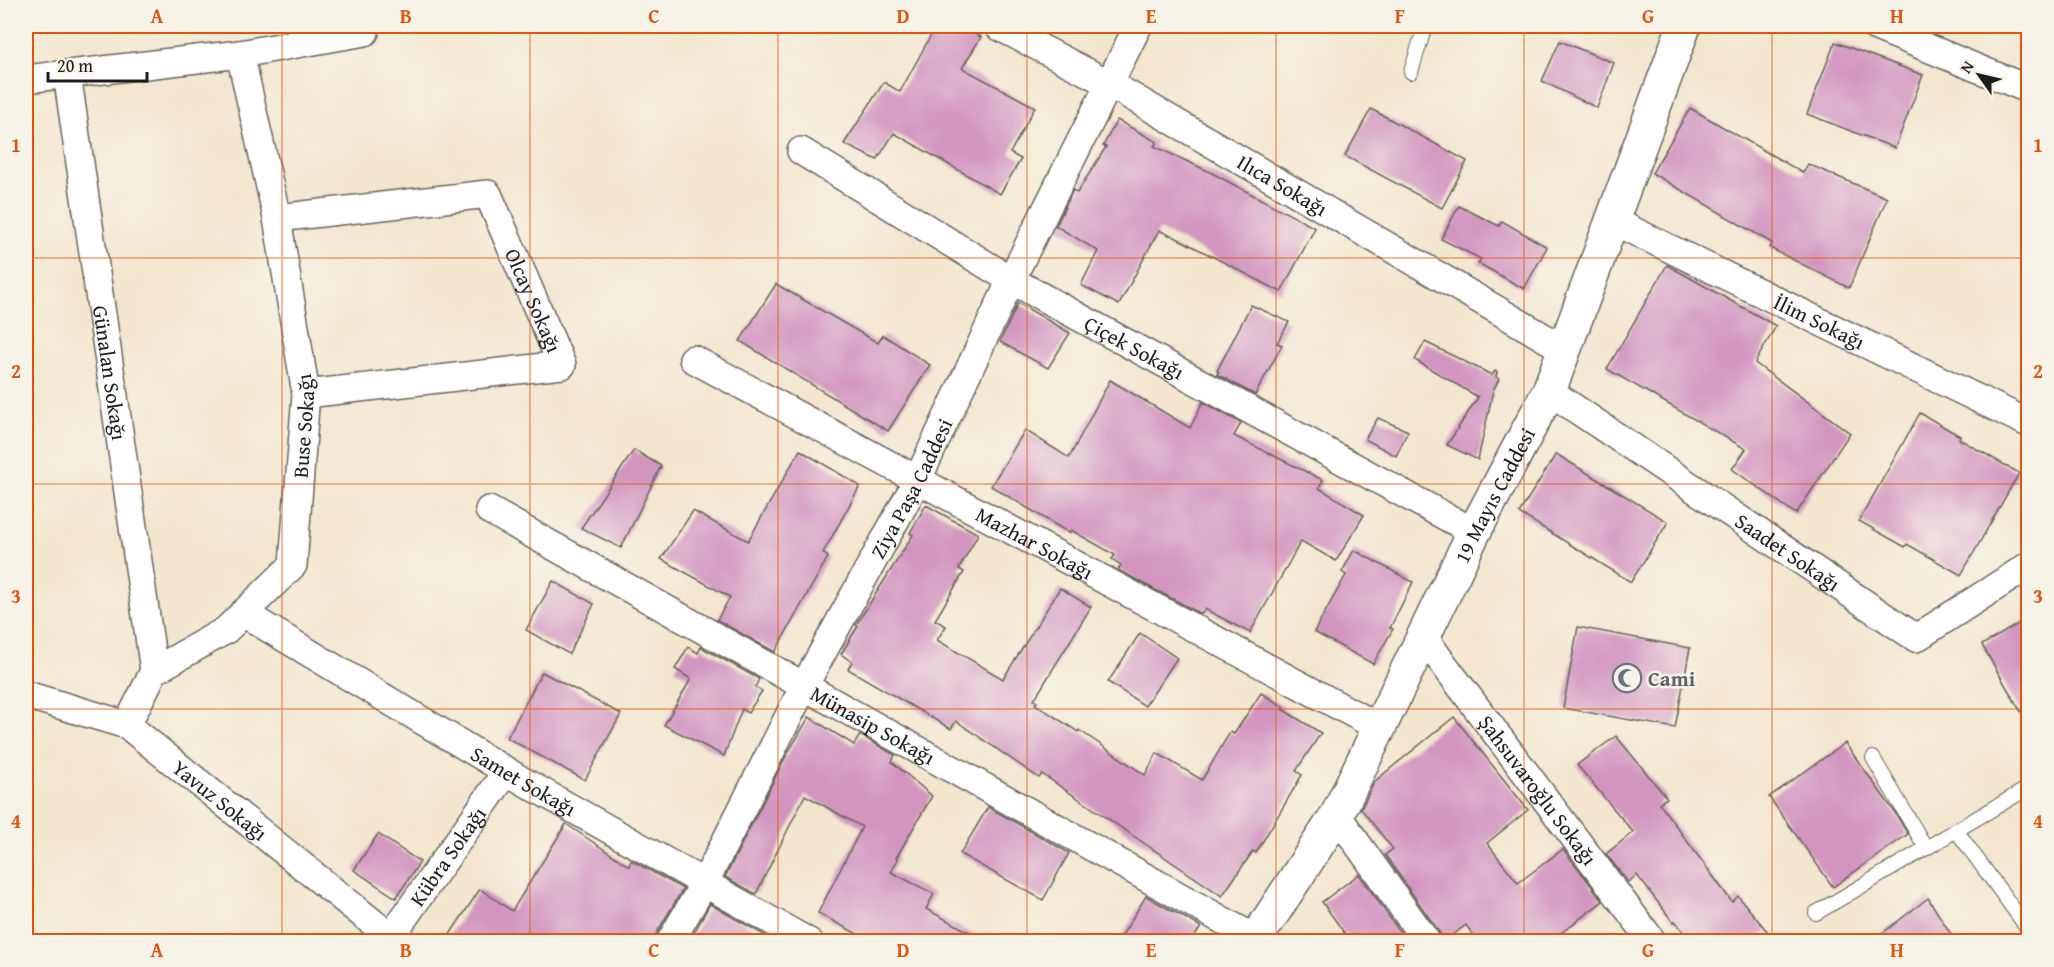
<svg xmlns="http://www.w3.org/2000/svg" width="2054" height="967" font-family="'Gentium Book Plus',serif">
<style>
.building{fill:#d295c0}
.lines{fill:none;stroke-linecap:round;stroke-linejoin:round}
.service-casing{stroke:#67635b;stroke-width:16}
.minor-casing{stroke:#67635b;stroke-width:30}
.tertiary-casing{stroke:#67635b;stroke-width:36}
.service{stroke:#fff;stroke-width:14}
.minor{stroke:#fff;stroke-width:27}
.tertiary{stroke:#fff;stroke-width:33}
.grid{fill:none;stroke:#de560d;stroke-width:1.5;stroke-opacity:0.55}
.labels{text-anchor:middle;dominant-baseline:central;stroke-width:5;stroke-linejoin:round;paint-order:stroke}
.street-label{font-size:21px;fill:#1c1c1c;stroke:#f7f3e8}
.worship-label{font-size:21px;font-weight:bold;fill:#5b616d;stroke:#f7f3e8;text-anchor:start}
.neatline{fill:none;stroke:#de560d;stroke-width:2}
.grid-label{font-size:20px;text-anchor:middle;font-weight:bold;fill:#de560d}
</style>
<rect width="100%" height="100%" fill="#f7f3e8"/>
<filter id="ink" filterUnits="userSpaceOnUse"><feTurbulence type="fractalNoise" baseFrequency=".0167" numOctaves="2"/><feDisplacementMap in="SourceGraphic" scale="12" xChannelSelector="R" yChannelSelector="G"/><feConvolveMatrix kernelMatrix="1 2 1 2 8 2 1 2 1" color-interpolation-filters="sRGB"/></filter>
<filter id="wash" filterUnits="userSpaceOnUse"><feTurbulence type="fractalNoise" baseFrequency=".008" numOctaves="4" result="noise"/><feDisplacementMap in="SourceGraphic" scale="24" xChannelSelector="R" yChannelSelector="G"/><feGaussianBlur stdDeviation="1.35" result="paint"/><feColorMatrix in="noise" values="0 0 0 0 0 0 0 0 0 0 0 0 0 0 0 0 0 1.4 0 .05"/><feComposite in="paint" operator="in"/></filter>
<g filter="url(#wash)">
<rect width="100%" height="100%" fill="#f3e6cf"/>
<g id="blocks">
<!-- building -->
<g class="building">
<path d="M936 26H957L981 37 962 68 1035 107 1010 153 1021 159 1000 194 894 133 877 160 844 144 884 82 900 92Z"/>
<path d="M1560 41 1614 63 1597 108 1542 81Z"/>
<path d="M1835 42 1923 75 1895 148 1807 114Z"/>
<path d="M1690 108 1803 173 1808 164 1887 198 1849 288 1770 248 1772 243 1652 173Z"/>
<path d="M1371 109 1467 161 1442 208 1345 156Z"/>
<path d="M1117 120 1157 142 1154 146 1212 173 1315 228 1281 292 1169 234V235L1159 230 1119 305 1081 285 1098 251 1056 226 1073 190 1077 193 1106 147 1103 146Z"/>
<path d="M1459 206 1499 226 1502 221 1547 247 1524 289 1478 263 1481 259 1441 239Z"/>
<path d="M1667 265 1776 326 1755 363 1850 433 1796 514 1732 469 1746 449 1607 369Z"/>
<path d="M776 284 878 343 883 335 930 365 888 431 740 341Z"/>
<path d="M1018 303 1070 333 1048 368 1000 342Z"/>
<path d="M1251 305 1289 322 1277 343 1282 345 1255 395 1217 374 1219 372 1217 371Z"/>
<path d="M1425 342 1492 375 1495 371 1497 372 1496 377 1499 379 1493 391 1478 460 1447 445 1478 397 1415 360Z"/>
<path d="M1110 380 1190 428 1203 402 1241 423 1234 436 1323 480 1319 488 1364 515 1336 561 1301 541 1250 633 1205 609 1201 614 1118 570 1121 565 1112 559 1115 555 1071 530 1069 533 991 486 1025 430 1069 458Z"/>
<path d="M1920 413 1960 436 1959 439 2019 473 1961 575 1907 544 1905 547 1859 521Z"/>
<path d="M1378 418 1408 431 1396 456 1365 439Z"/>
<path d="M634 450 661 466 621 548 581 528Z"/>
<path d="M800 450 860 486 823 553 828 557 775 652 717 620 730 597 661 559 693 511 748 541Z"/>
<path d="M1556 454 1668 522 1631 582 1519 513Z"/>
<path d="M926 505 978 534 959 569 964 572 935 620 946 626 937 640 1003 679 1060 588 1091 607 1034 700 1037 702 1035 704 1078 732 1079 730 1145 775 1157 753 1202 780 1230 732 1234 734 1261 693 1284 707 1282 709 1321 733 1296 771 1302 775 1256 853 1253 851 1222 896 1042 774 1039 778 956 721 951 729 848 669 852 662 841 654 858 626 856 625 913 535 910 533Z"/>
<path d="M1354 550 1413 582 1390 628 1393 629 1373 664 1314 632 1346 575 1342 572Z"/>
<path d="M553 581 594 604 569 654 526 630Z"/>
<path d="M2028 618V724L1982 645Z"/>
<path d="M1578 627 1690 648 1675 728 1563 708Z"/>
<path d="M1140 633 1177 658 1145 706 1108 682Z"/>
<path d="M688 647 698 653 701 647 759 679 755 687 762 691 748 713 742 709 724 756 664 725 691 679 675 669Z"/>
<path d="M542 672 621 714 585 780 507 738Z"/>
<path d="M809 717 854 745 860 735 895 755 892 762 932 796 896 858 898 859 891 872 934 894 926 909 988 942H872L818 913 862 827 805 795 756 894 725 877 785 758Z"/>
<path d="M1454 717 1528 810 1487 843 1518 883 1563 849 1603 901 1549 942H1478L1466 925 1443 942 1440 933 1385 855 1393 849 1361 809 1375 781Z"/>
<path d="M1616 736 1667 798 1659 803 1732 902 1738 896 1767 931 1753 942H1692L1675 921 1673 922 1637 875 1628 882 1606 854 1633 832 1577 765Z"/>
<path d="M1845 743 1894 811 1908 834 1833 887 1769 797Z"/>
<path d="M988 807 1069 853 1043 900 960 854Z"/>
<path d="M566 824 629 866 631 860 683 889 656 934 654 942H445L480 889 512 911Z"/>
<path d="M378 834 420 862 396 898 354 870Z"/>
<path d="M1359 874 1407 942H1351L1322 902Z"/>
<path d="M1146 896 1201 927 1191 942H1118Z"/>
<path d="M1928 898 1956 942H1871Z"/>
<path d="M710 904 776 942H689Z"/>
</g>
</g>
</g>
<g filter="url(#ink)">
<use href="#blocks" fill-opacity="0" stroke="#67635b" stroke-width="1.5"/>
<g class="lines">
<!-- service casing -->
<g class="service-casing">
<g id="service">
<path d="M1411 72 1425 26"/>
<path d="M1873 758 1926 848"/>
<path d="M1956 830 2028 929"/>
<path d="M1816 913 2028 788"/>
</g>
</g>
<!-- minor casing -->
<g class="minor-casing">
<g id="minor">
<path id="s1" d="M998 26 1110 84 1564 349"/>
<path d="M1874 26 2028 89"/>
<path id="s2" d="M67 74 154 671"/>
<path d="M26 79 240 54 365 32"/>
<path id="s3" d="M801 151 1011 280 1474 532"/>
<path id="s4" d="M277 218 488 194 562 365 306 394"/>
<path id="s5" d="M1611 220 2028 423"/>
<path id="s6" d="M693 359 1378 727"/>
<path id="s7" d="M1549 391 1916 638 2028 566"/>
<path id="s8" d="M489 510 1256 939"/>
<path id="s9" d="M243 613 523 781 809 942"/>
<path id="s10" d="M1424 638 1653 942"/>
<path id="s11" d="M26 695 127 725 397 942"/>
<path id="s12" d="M127 725 154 671 226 630 293 565 306 394 277 218 240 54"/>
<path d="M1337 815 1427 942"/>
<path id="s13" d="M387 942 507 771"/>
<path id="s14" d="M670 942 705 882 804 686 917 481 1011 280 1138 26"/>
</g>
</g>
<!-- tertiary casing -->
<g class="tertiary-casing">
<g id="tertiary">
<path id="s15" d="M1254 942 1337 815 1474 532 1549 391 1684 26"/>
</g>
</g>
<!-- service -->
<use href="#service" class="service"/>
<!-- minor -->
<use href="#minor" class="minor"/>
<!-- tertiary -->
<use href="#tertiary" class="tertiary"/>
</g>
</g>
<!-- grid -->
<path class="grid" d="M282 26V942M530 26V942M778 26V942M1027 26V942M1276 26V942M1524 26V942M1772 26V942M26 258H2028M26 484H2028M26 709H2028"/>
<!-- icons -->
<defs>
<g id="mosque-ring" transform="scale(1.5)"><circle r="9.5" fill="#f7f3e8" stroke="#6b7280" stroke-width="1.5"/><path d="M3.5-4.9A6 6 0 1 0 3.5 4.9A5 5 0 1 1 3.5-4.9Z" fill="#6b7280"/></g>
</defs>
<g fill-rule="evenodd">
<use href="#mosque-ring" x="1627" y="678"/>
</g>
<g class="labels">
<!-- street labels -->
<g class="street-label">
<text stroke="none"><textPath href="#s1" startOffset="326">Ilıca Sokağı</textPath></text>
<text stroke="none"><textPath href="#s4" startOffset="328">Olcay Sokağı</textPath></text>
<text stroke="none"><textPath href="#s5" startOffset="232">İlim Sokağı</textPath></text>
<text stroke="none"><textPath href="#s3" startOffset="387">Çiçek Sokağı</textPath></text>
<text stroke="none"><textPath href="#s2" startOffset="302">Günalan Sokağı</textPath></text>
<text stroke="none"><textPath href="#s12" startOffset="376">Buse Sokağı</textPath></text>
<text stroke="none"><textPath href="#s14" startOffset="514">Ziya Paşa Caddesi</textPath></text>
<text stroke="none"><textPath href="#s15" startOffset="508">19 Mayıs Caddesi</textPath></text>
<text stroke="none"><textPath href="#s6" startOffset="388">Mazhar Sokağı</textPath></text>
<text stroke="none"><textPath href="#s7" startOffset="288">Saadet Sokağı</textPath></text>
<text stroke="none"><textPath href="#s8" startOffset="440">Münasip Sokağı</textPath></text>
<text stroke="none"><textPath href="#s9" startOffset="327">Samet Sokağı</textPath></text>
<text stroke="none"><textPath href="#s10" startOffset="190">Şahsuvaroğlu Sokağı</textPath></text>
<text stroke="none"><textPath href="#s11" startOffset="225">Yavuz Sokağı</textPath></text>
<text stroke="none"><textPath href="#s13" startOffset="105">Kübra Sokağı</textPath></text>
</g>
<!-- worship labels -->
<g class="worship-label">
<text x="1648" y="678">Cami</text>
</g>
</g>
<!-- margin -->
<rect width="2054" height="967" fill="none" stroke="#f7f3e8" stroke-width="66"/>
<!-- north arrow -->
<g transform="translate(1979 75) rotate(304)" stroke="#f7f3e8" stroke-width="4.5" paint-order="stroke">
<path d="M0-4.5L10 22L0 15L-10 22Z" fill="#1c1c1c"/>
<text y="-9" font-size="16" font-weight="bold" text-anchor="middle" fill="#1c1c1c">N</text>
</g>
<!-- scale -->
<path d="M48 72v9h99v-9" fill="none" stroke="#1c1c1c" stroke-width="3"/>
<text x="57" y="72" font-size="18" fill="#1c1c1c" stroke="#f7f3e8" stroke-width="4.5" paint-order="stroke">20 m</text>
<rect x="33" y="33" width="1988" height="901" class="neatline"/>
<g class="grid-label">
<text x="157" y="23">A</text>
<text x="406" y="23">B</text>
<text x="654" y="23">C</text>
<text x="903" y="23">D</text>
<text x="1151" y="23">E</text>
<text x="1400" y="23">F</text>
<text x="1648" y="23">G</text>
<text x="1897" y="23">H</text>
<text x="16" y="152">1</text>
<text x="2038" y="152">1</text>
<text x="16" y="378">2</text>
<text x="2038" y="378">2</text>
<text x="16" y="603">3</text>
<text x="2038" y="603">3</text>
<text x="16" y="828">4</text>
<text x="2038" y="828">4</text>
<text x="157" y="957">A</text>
<text x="406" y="957">B</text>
<text x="654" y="957">C</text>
<text x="903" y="957">D</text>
<text x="1151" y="957">E</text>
<text x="1400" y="957">F</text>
<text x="1648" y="957">G</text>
<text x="1897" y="957">H</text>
</g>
</svg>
